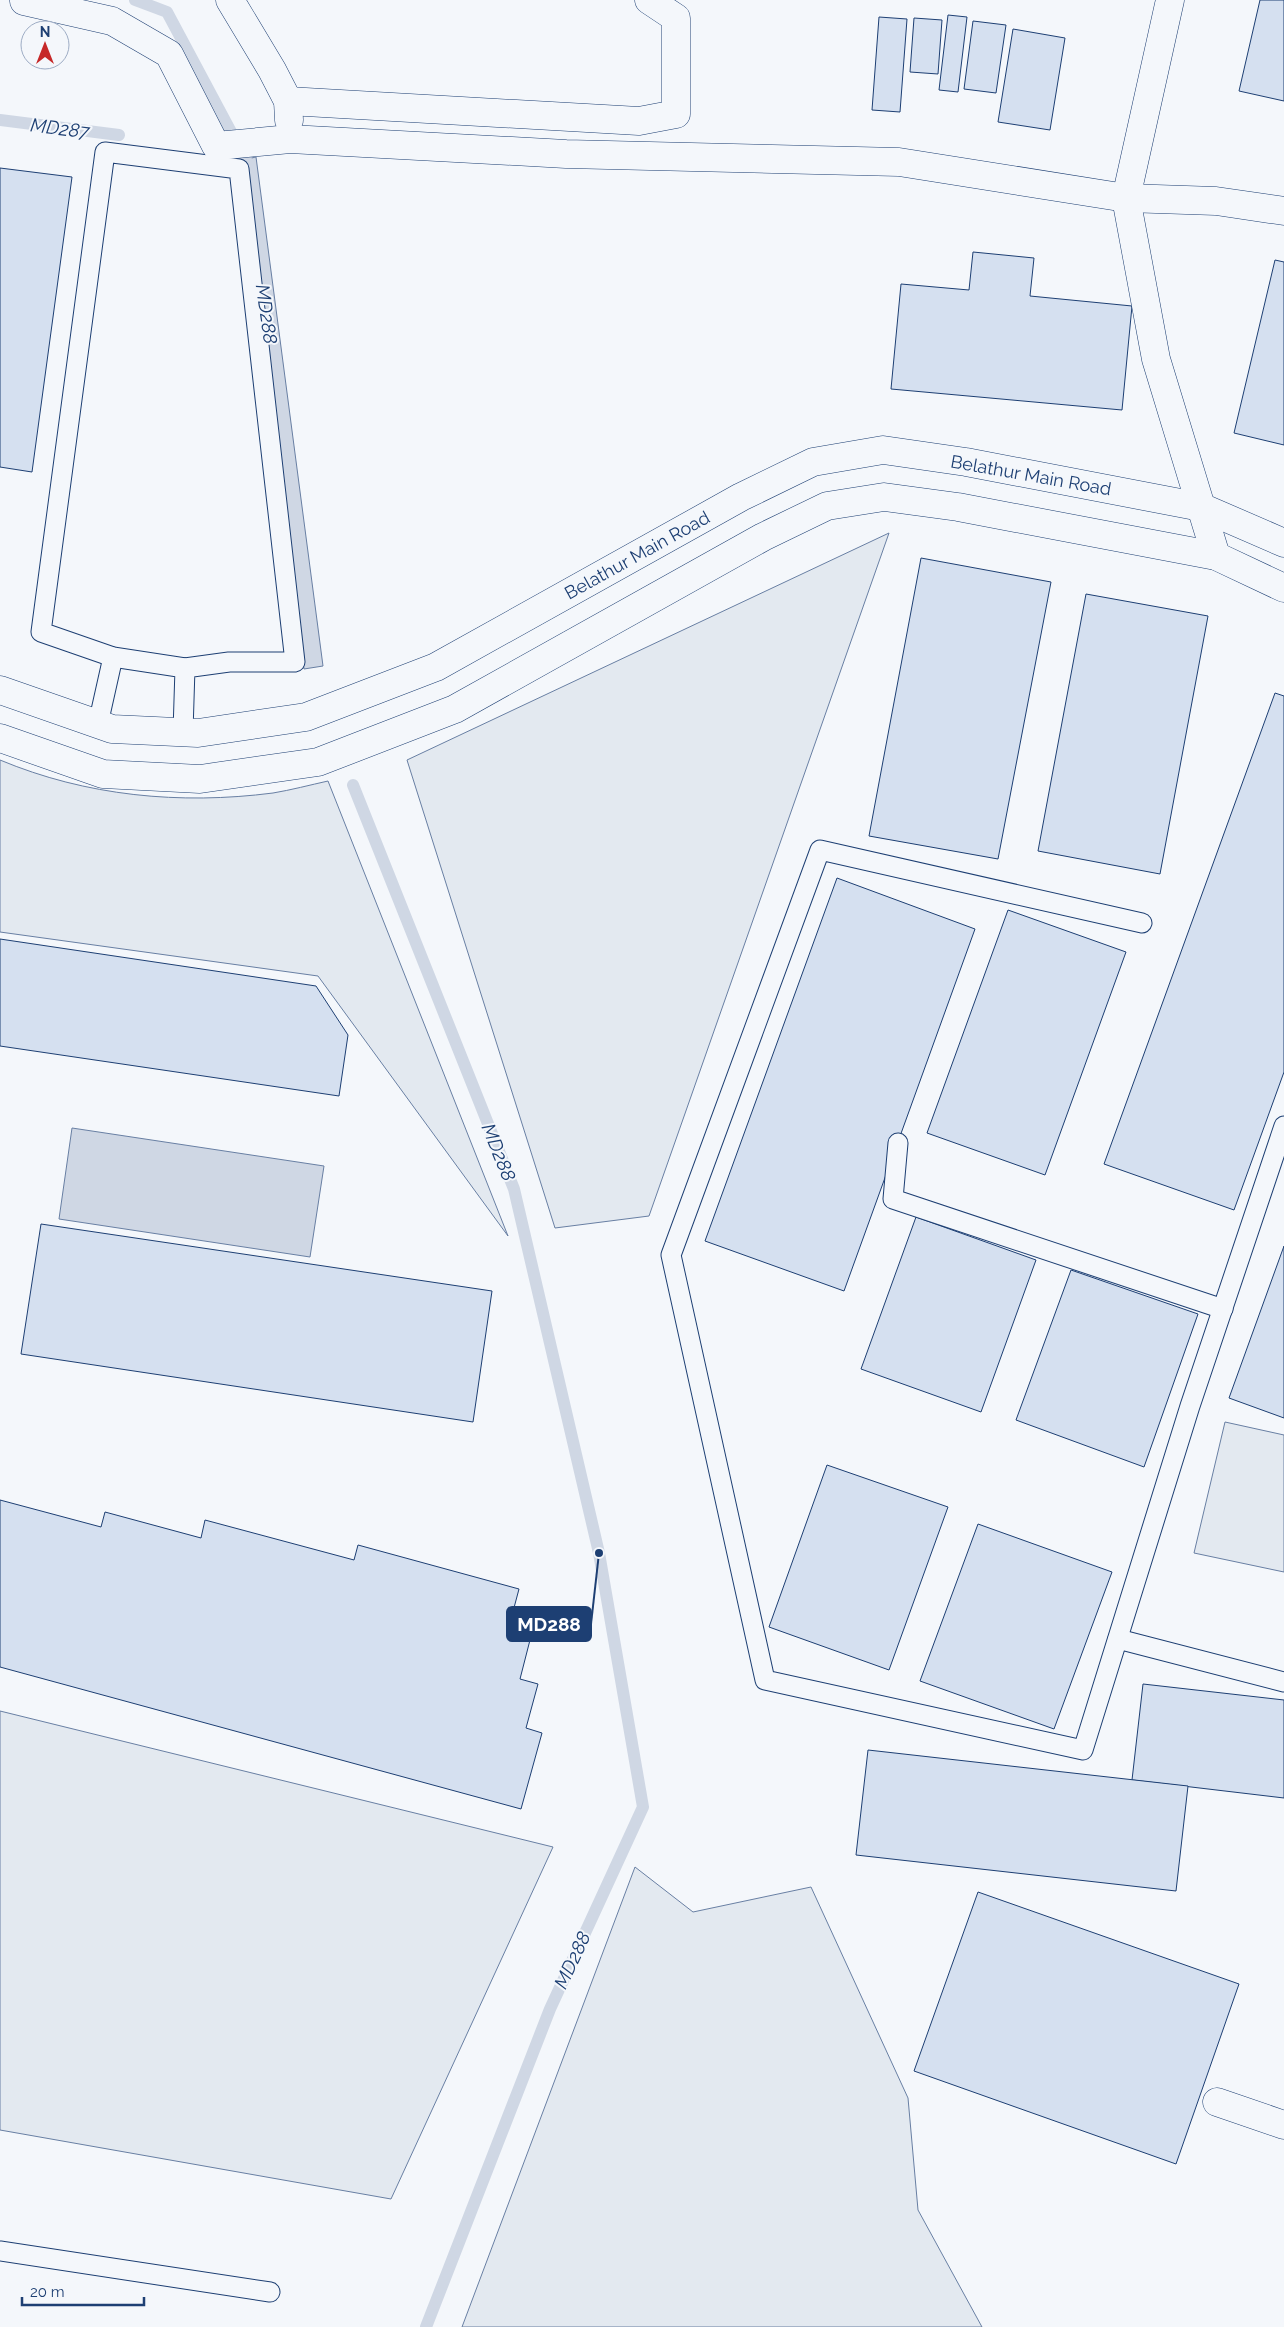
<svg xmlns="http://www.w3.org/2000/svg" width="1284" height="2327" font-family="Raleway,sans-serif">
<style>
.green{fill:#e3e9f0;stroke:#687fa3}
.water{fill:#cfd7e4;stroke:#687fa3}
.lines{fill:none;stroke-linecap:round;stroke-linejoin:round}
.stream{stroke:#cfd7e4;stroke-width:12}
.building{fill:#d5e0f0;stroke:#1d3f73}
.service-casing{stroke:#1d3f73;stroke-width:21}
.minor-casing{stroke:#1d3f73;stroke-width:29}
.tertiary-casing{stroke:#1d3f73;stroke-width:29}
.service{stroke:#f4f7fb;stroke-width:19}
.minor{stroke:#f4f7fb;stroke-width:28}
.tertiary{stroke:#f4f7fb;stroke-width:28}
.labels{text-anchor:middle;dominant-baseline:central;stroke-width:4;stroke-linejoin:round;paint-order:stroke}
.street-label{font-size:18px;fill:#1d3f73;stroke:#f4f7fb}
.water-label{font-size:19px;font-style:italic;fill:#1d3f73;stroke:#f4f7fb}
.leader{fill:none;stroke:#1d3f73;stroke-width:2}
.callout-dot{fill:#1d3f73;stroke:#f4f7fb;stroke-width:2}
.callout{fill:#1d3f73;stroke:#1d3f73;stroke-width:2}
.callout-label{font-size:19px;text-anchor:middle;font-weight:bold;fill:#fff}
</style>
<rect width="100%" height="100%" fill="#f4f7fb"/>
<!-- green -->
<g class="green">
<path d="M889 533 649 1216 555 1228 407 760Z"/>
<path d="M0 760C86 796 180 805 273 793 291 790 310 785 328 781L508 1236 318 976 0 932Z"/>
<path d="M1225 1422 1284 1435V1572L1194 1553Z"/>
<path d="M0 1711 553 1847 391 2199 0 2130Z"/>
<path d="M635 1867 693 1912 811 1887 908 2098 918 2210 982 2327H462Z"/>
</g>
<!-- water -->
<g class="water">
<path d="M256 157 323 666 304 669 238 161Z"/>
<path d="M72 1128 324 1166 310 1257 59 1219Z"/>
</g>
<g class="lines">
<!-- stream -->
<g class="stream">
<path d="M135 0 167 12 246 160 248 174"/>
<path d="M0 120 119 135"/>
<path d="M353 785 514 1189 599 1553 643 1807 550 2009 426 2327"/>
</g>
</g>
<!-- building -->
<g class="building">
<path d="M1260 0H1284V101L1239 91Z"/>
<path d="M948 15 967 17 958 92 939 90Z"/>
<path d="M879 17 907 19 900 112 872 110Z"/>
<path d="M914 18 942 20 938 74 910 72Z"/>
<path d="M973 21 1006 25 996 93 964 89Z"/>
<path d="M1013 29 1065 38 1050 130 998 122Z"/>
<path d="M0 168 72 177 32 472 0 467Z"/>
<path d="M973 252 1034 258 1030 296 1132 306 1122 410 891 389 901 284 969 290Z"/>
<path d="M1275 260 1284 262V445L1234 433Z"/>
<path d="M921 558 1051 582 998 859 869 836Z"/>
<path d="M1086 594 1208 616 1160 874 1038 851Z"/>
<path d="M1275 693 1284 696V1072L1234 1210 1104 1164Z"/>
<path d="M837 878 975 929 844 1291 705 1241Z"/>
<path d="M1008 910 1126 952 1045 1175 927 1133Z"/>
<path d="M0 939 316 986 348 1035 339 1096 0 1046Z"/>
<path d="M916 1217 1036 1260 981 1412 861 1369Z"/>
<path d="M41 1224 492 1291 473 1422 21 1354Z"/>
<path d="M1284 1246V1418L1229 1398Z"/>
<path d="M1071 1270 1198 1314 1144 1467 1016 1420Z"/>
<path d="M827 1465 948 1507 889 1670 769 1627Z"/>
<path d="M0 1500 101 1527 105 1512 201 1538 205 1520 354 1560 358 1545 519 1589 507 1634 530 1640 520 1679 538 1684 526 1728 542 1733 521 1809 0 1667Z"/>
<path d="M978 1524 1112 1572 1054 1729 920 1681Z"/>
<path d="M1143 1684 1284 1700V1798L1132 1780Z"/>
<path d="M868 1750 1188 1786 1176 1891 856 1855Z"/>
<path d="M978 1892 1239 1984 1176 2164 914 2071Z"/>
</g>
<g class="lines">
<!-- service casing -->
<g class="service-casing">
<g id="service">
<path d="M98 724 113 657"/>
<path d="M183 732 185 668 113 657 41 632 105 152 239 169 295 662H229L185 668"/>
<path d="M1142 923 820 850 671 1255 765 1680 1083 1750 1190 1406 1284 1126"/>
<path d="M898 1143 893 1199 1223 1309"/>
<path d="M1118 1639 1284 1682"/>
<path d="M0 2251 270 2292"/>
</g>
</g>
<!-- minor casing -->
<g class="minor-casing">
<g id="minor">
<path d="M230 0 272 70 288 101 289 120"/>
<path d="M1170 0 1126 198 1156 359 1216 556"/>
<path d="M24 1 112 21 169 54 216 146 290 139 566 154 899 162 1126 198 1216 201 1284 211"/>
<path d="M288 101 639 121 676 114V18L649 0"/>
<path d="M1217 2102 1284 2125"/>
</g>
</g>
<!-- tertiary casing -->
<g class="tertiary-casing">
<g id="tertiary">
<path d="M0 690 112 729 198 733 306 717 436 667 741 497 813 462 883 450 966 462 1201 507 1284 543"/>
<path d="M0 738 103 774 200 779 318 762 455 709 763 537 827 506 884 497 958 507 1216 556 1284 588"/>
</g>
</g>
<!-- service -->
<use href="#service" class="service"/>
<!-- minor -->
<use href="#minor" class="minor"/>
<!-- tertiary -->
<use href="#tertiary" class="tertiary"/>
</g>
<g class="labels">
<!-- street labels -->
<g class="street-label">
<text transform="translate(1031 475) rotate(10)">Belathur Main Road</text>
<text transform="translate(637 555) rotate(-29)">Belathur Main Road</text>
</g>
<!-- water labels -->
<g class="water-label">
<text transform="translate(60 128) rotate(7)">MD287</text>
<text transform="translate(267 314) rotate(82)">MD288</text>
<text transform="translate(499 1152) rotate(68)">MD288</text>
<text transform="translate(572 1960) rotate(-65)">MD288</text>
</g>
</g>
<!-- callouts -->
<path class="leader" d="M599 1553L591 1624"/>
<circle class="callout-dot" cx="599" cy="1553" r="5"/>
<rect class="callout" x="507" y="1607" width="84" height="34" rx="5"/>
<g class="callout-label">
<text x="549" y="1631">MD288</text>
</g>
<!-- north arrow -->
<g transform="translate(45 45)"><circle r="24" fill="#f4f7fb" stroke="#9eadc5"/>
<path d="M0-4L9 19L0 12L-9 19Z" fill="#c62828"/>
<text y="-8" font-size="14" font-weight="bold" text-anchor="middle" fill="#1d3f73">N</text>
</g>
<!-- scale -->
<path d="M22 2297v8h122v-8" fill="none" stroke="#1d3f73" stroke-width="2.5"/>
<text x="30" y="2297" font-size="15" fill="#1d3f73" stroke="#f4f7fb" stroke-width="4" paint-order="stroke">20 m</text>
</svg>
